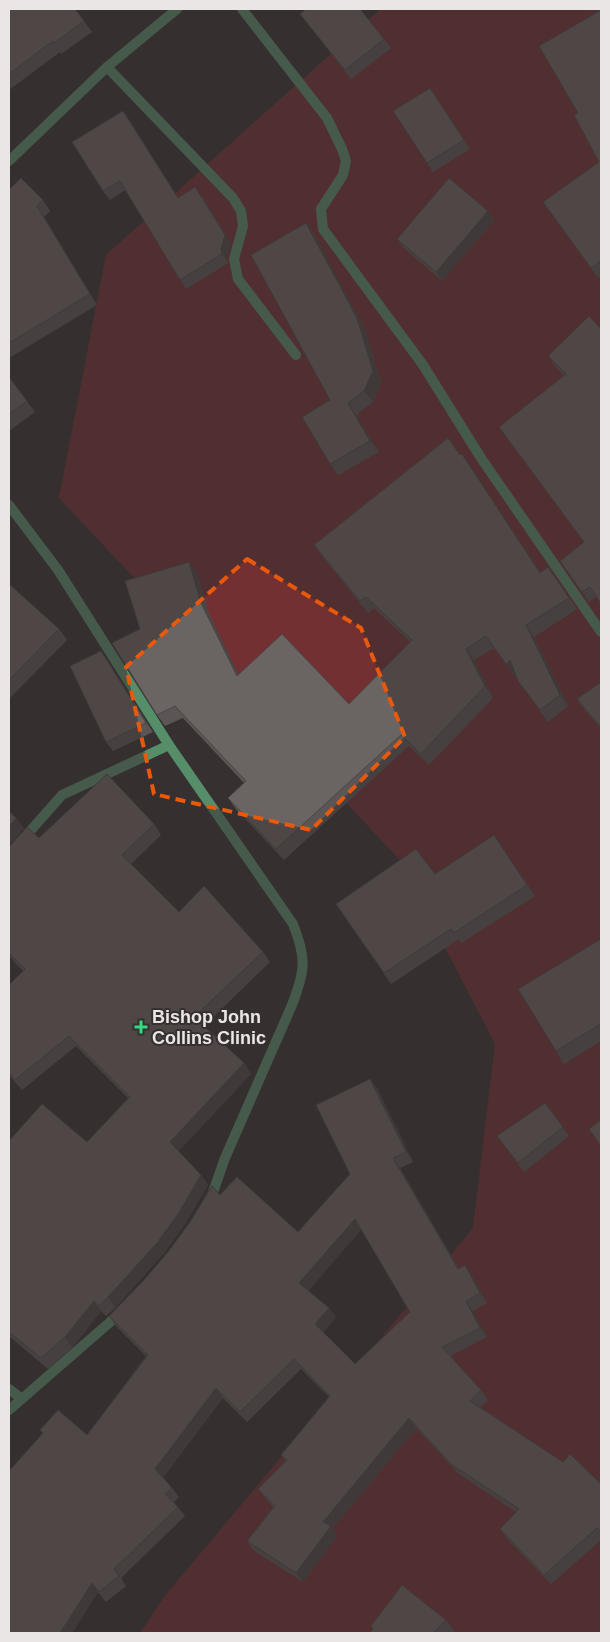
<svg xmlns="http://www.w3.org/2000/svg" width="610" height="1642" font-family="Helvetica,sans-serif">
<style>
.green{fill:#723033}
.lines{fill:none;stroke-linecap:round;stroke-linejoin:round}
.minor{stroke:#578e6a;stroke-width:10}
.tertiary{stroke:#578e6a;stroke-width:10}
.wall{fill:#5b5655;fill-rule:evenodd}
.shaded-wall{fill:#4a4645}
.building{fill:#6a6463;stroke:#4a4645;fill-rule:evenodd}
.marked{fill:none;stroke:#e8590c;stroke-width:4;stroke-dasharray:10 6;stroke-linejoin:round}
.poi-dot{fill:#33d881;stroke:#363030;stroke-width:2}
.labels{text-anchor:middle;dominant-baseline:central;stroke-width:4;stroke-linejoin:round;paint-order:stroke}
.poi-label{font-size:18px;font-weight:bold;fill:#eae6e6;stroke:#363030;text-anchor:start}
</style>
<rect width="100%" height="100%" fill="#363030"/>
<!-- green -->
<path class="green" d="M381 9H601V1633H140L164 1597 473 1228 495 1044 400 860 59 498 106 255Z"/>
<g class="lines">
<!-- minor -->
<g class="minor">
<path d="M242 9 327 118 342 149 346 161 343 175 321 209 323 229 423 365 481 458 601 632"/>
<path d="M107 67 233 198 241 211 243 226 234 259 238 279 296 355"/>
<path d="M9 505 58 570 169 745 293 924C307 959 305 971 292 1005L225 1158 212 1195 208 1201"/>
<path d="M9 855 62 795 169 745"/>
<path d="M9 1389 22 1399"/>
<path d="M9 1410 109 1323 120 1312"/>
</g>
<!-- tertiary -->
<path class="tertiary" d="M9 161 107 67 177 9"/>
</g>
<!-- wall -->
<g class="wall">
<path d="M9 9H75L92 32 61 54 60 52 9 90Z"/>
<path d="M601 10V276L598 278 543 202 599 162 578 113Z"/>
<path d="M300 14 384 39 391 48 351 79Z"/>
<path d="M436 97 470 149 433 172 427 163Z"/>
<path d="M129 120 178 198 202 196 231 244 227 257 228 263 186 289 125 190 110 200 103 191Z"/>
<path d="M9 190 43 200 50 211 44 217 97 305 9 358Z"/>
<path d="M488 211 494 220 442 281 404 248 397 239Z"/>
<path d="M306 223 314 234 365 330 381 382 373 402 356 415 379 452 338 475 330 464V400Z"/>
<path d="M601 329 596 597 589 602 560 561 584 543 564 376 555 366 548 356Z"/>
<path d="M9 377 35 412 9 431Z"/>
<path d="M462 454 541 573 548 567 577 609 534 637 568 706 548 722 518 681 516 674 514 675 494 648 474 660 493 698 429 765 409 746 284 860 236 809 228 798 244 783 183 718 165 726 157 715 140 629 189 562 197 573 209 614 238 675 349 704 410 642 374 608 368 613 322 556 314 545Z"/>
<path d="M9 584 59 629 67 640 9 699Z"/>
<path d="M107 660 153 732 113 751 106 742Z"/>
<path d="M601 682V729L584 709 577 699Z"/>
<path d="M154 824 161 835 131 864 179 912 263 952 270 962 204 1026 244 1063 251 1074 178 1151 201 1175 208 1185 185 1224 164 1253 115 1308 106 1316 101 1311 72 1348 48 1369 9 1336V1141L87 1142 128 1098 76 1046 22 1090 9 1075V985L23 971 9 956V847L39 838Z"/>
<path d="M494 835 535 896 461 943 459 939 391 984 336 904 435 874Z"/>
<path d="M601 939V1041L564 1064 556 1051Z"/>
<path d="M377 1088 413 1162 400 1168 459 1269 472 1275 487 1303 473 1311 487 1337 450 1356 481 1390 488 1400 480 1407 563 1462 601 1484V1540L551 1584 507 1539 500 1529 516 1512 458 1473 416 1428 332 1529 337 1536 303 1582 253 1550 247 1541 273 1507 265 1498 258 1489 285 1461 281 1455 329 1397 301 1369 247 1422 223 1398 163 1477 172 1488 179 1497 174 1502 178 1507 185 1516 121 1578 126 1586 106 1602 98 1592 72 1633H9L42 1433 40 1430 87 1435 146 1356 116 1326 109 1316 144 1280 220 1195 298 1232 350 1174ZM361 1229 410 1312 355 1364 323 1332 336 1317 329 1308 308 1291Z"/>
<path d="M545 1103 569 1136 524 1172 497 1136Z"/>
<path d="M446 1620 454 1631 451 1633H370L373 1629 371 1626Z"/>
</g>
<!-- shaded-wall -->
<g class="shaded-wall">
<path d="M123 111 129 120 184 207 178 198Z"/>
<path d="M195 187 231 244 227 257 228 263 222 254Z"/>
<path d="M37 206 44 217 97 305 90 294Z"/>
<path d="M488 211 494 220 442 281 436 272Z"/>
<path d="M306 223 314 234 365 330 381 382 373 402 364 391Z"/>
<path d="M348 403 356 415 379 452 370 441Z"/>
<path d="M462 454 470 465 548 585 540 573Z"/>
<path d="M189 562 197 573 209 614 245 688 237 676 201 603Z"/>
<path d="M526 625 534 637 568 706 560 695Z"/>
<path d="M466 649 474 660 493 698 485 686Z"/>
<path d="M101 651 107 660 153 732 146 723Z"/>
<path d="M510 660 518 671 514 675 506 664Z"/>
<path d="M16 818 24 828 9 846V827Z"/>
<path d="M244 1063 251 1074 177 1153 170 1142Z"/>
<path d="M370 1079 377 1088 413 1162 406 1152Z"/>
<path d="M393 1158 400 1168 465 1279 458 1269Z"/>
<path d="M201 1175 208 1185 185 1224 164 1253 115 1308 108 1297Z"/>
<path d="M355 1219 362 1229 306 1293 299 1283Z"/>
<path d="M465 1265 472 1275 487 1303 480 1293Z"/>
<path d="M94 1301 101 1311 72 1348 65 1337Z"/>
<path d="M466 1301 473 1311 487 1337 480 1328Z"/>
<path d="M329 1308 336 1317 322 1334 315 1324Z"/>
<path d="M216 1388 223 1398 162 1479 155 1469Z"/>
<path d="M409 1418 416 1428 332 1529 337 1536 303 1582 296 1573 323 1522Z"/>
<path d="M92 1583 98 1592 72 1633H60Z"/>
</g>
<!-- building -->
<g class="building">
<path d="M9 9H75L84 21 54 43 53 41 9 74Z"/>
<path d="M306 9H360L384 39 345 70 300 14Z"/>
<path d="M601 10V261L591 268 543 202 599 162 574 115 578 113 539 46Z"/>
<path d="M430 88 464 140 427 163 393 111Z"/>
<path d="M123 111 178 198 195 187 225 235 221 248 222 254 180 280 120 181 103 191 72 142Z"/>
<path d="M21 178 43 200 37 206 90 294 9 343V190Z"/>
<path d="M449 178 488 211 436 272 397 239Z"/>
<path d="M306 223 357 318 373 371 364 391 348 403 370 441 330 464 302 417 330 400 251 255Z"/>
<path d="M589 316 601 329V604L590 587 582 592 560 561 584 542 499 427 566 374 548 356Z"/>
<path d="M9 377 27 401 9 414Z"/>
<path d="M448 438 460 455 462 454 540 573 548 567 569 598 526 625 560 695 540 710 518 681 510 660 506 664 486 636 466 649 485 686 421 754 401 735 276 849 228 798 246 781 175 706 157 715 112 643 140 629 125 581 189 562 201 603 237 676 282 634 349 704 412 640 366 597 360 601 314 545Z"/>
<path d="M9 584 59 629 9 680Z"/>
<path d="M101 651 146 723 106 742 70 666Z"/>
<path d="M601 682V727L577 699Z"/>
<path d="M107 774 154 824 122 855 179 912 204 886 263 952 194 1017 244 1063 170 1142 201 1175 178 1214 157 1243 108 1297 99 1306 94 1301 65 1337 41 1358 9 1332V1141L42 1104 87 1142 130 1097 69 1036 15 1080 9 1073V985L25 969 9 953V847L27 827 39 838Z"/>
<path d="M9 811 16 818 9 827Z"/>
<path d="M494 835 527 885 454 933 451 929 384 973 336 904 416 849 435 874Z"/>
<path d="M601 939V1024L556 1051 518 989Z"/>
<path d="M370 1079 406 1152 393 1158 458 1269 465 1265 480 1293 466 1301 480 1328 442 1347 481 1390 470 1401 563 1462 570 1454 601 1484V1531L597 1528 544 1575 500 1529 519 1509 451 1464 409 1418 323 1522 331 1526 296 1573 247 1541 275 1506 258 1489 287 1460 281 1455 330 1396 294 1359 240 1412 216 1388 155 1469 172 1488 165 1494 178 1507 114 1569 119 1576 99 1592 92 1583 60 1633H9V1471L43 1433 40 1430 58 1410 87 1435 148 1355 109 1316 144 1280 168 1252 190 1222 212 1186 220 1195 237 1177 298 1232 350 1174 316 1105ZM355 1219 410 1312 355 1364 315 1324 329 1308 299 1283Z"/>
<path d="M545 1103 563 1127 518 1163 497 1136Z"/>
<path d="M601 1120V1146L589 1129Z"/>
<path d="M402 1585 446 1620 433 1633H370L373 1628 371 1626Z"/>
</g>
<!-- marked area -->
<path d="M0 0H610V1642H0ZM247 559 361 628 405 737 311 830 154 794 126 667Z" fill="#363030" fill-opacity=".55" fill-rule="evenodd"/>
<path class="marked" d="M247 559 361 628 405 737 311 830 154 794 126 667Z"/>
<!-- markers -->
<path class="poi-dot" d="M138.5 1019.5h5v5h5v5h-5v5h-5v-5h-5v-5h5z"/>
<g class="labels">
<!-- poi labels -->
<g class="poi-label">
<text x="152" y="1017">Bishop John<tspan x="152" dy="21">Collins Clinic</tspan></text>
</g>
</g>
<!-- border -->
<rect width="610" height="1642" fill="none" stroke="#eae6e6" stroke-width="20"/>
</svg>
